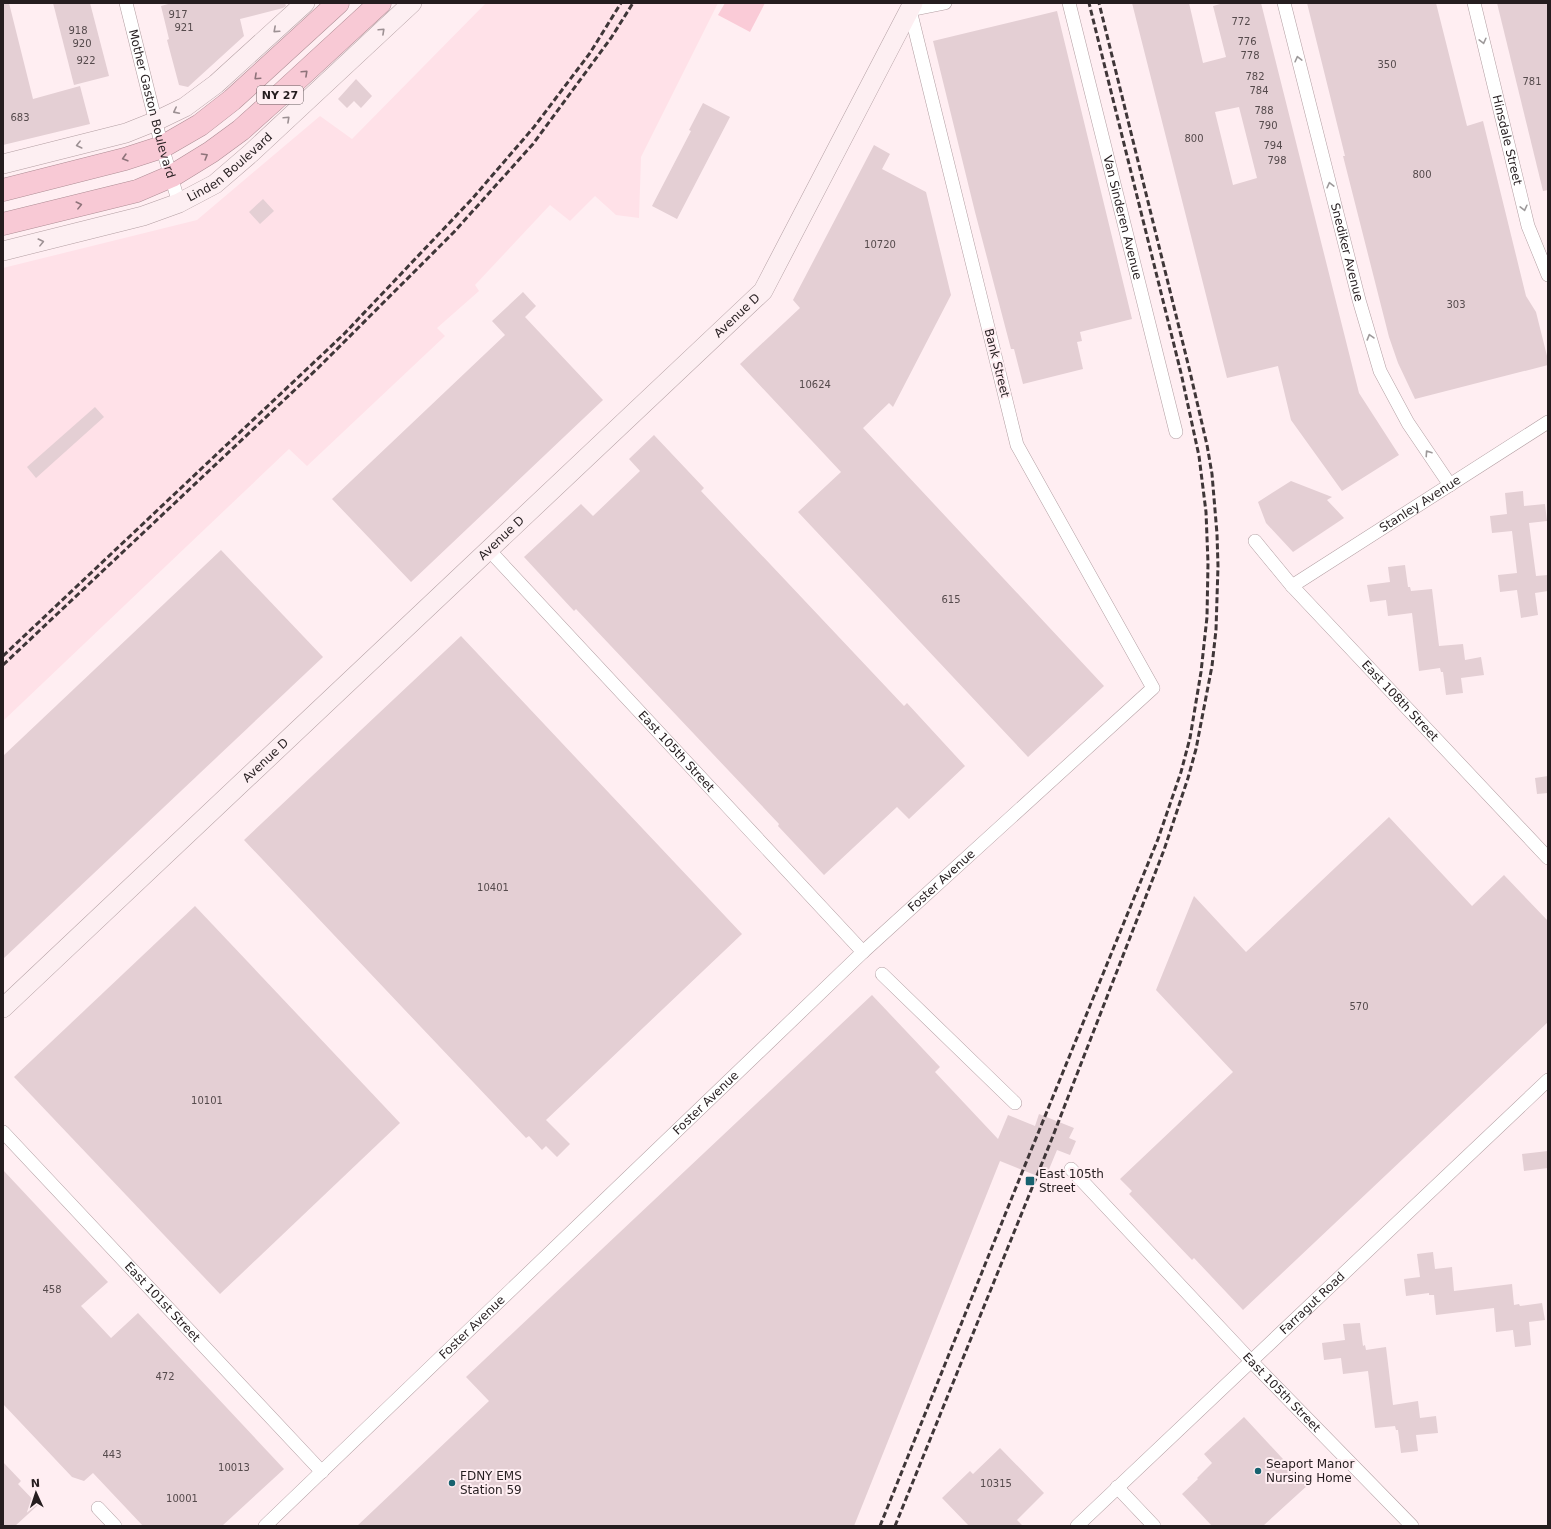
<svg xmlns="http://www.w3.org/2000/svg" width="1551" height="1529" font-family="'DejaVu Sans',sans-serif">
<style>
.built{fill:#ffe1e8}
.green{fill:#facbd7}
.building{fill:#e4cfd4;fill-rule:evenodd}
.lines{fill:none;stroke-linecap:round;stroke-linejoin:round}
.street-casing{stroke:#b39fa3;stroke-width:14}
.secondary-casing{stroke:#b39fa3;stroke-width:20}
.highway-casing{stroke:#ae8d95;stroke-width:23}
.street{stroke:#fff;stroke-width:13}
.secondary{stroke:#fdeff2;stroke-width:19}
.highway{stroke:#f8c9d5;stroke-width:22}
.rail{stroke:#3f3638;stroke-width:3;stroke-dasharray:6 3;stroke-linecap:butt}
.oneway{stroke:#9c9093}
.oneway2{stroke:#9d999a}
.oneway3{stroke:#8e737a}
.poi-dot{fill:#17626f;stroke:#ffeef2;stroke-width:1.5}
.labels{text-anchor:middle;dominant-baseline:central;stroke-width:4;stroke-linejoin:round;paint-order:stroke}
.number-label{font-size:10px;fill:#554a4c}
.shield{fill:#ffeef2;stroke:#665c5e;stroke-width:1}
.shield-label{font-size:11px;font-weight:bold;fill:#251d1f}
.street-label{font-size:12px;fill:#251d1f;stroke:#ffeef2}
.poi-label{font-size:12px;fill:#251d1f;stroke:#ffeef2;text-anchor:start}
</style>
<rect width="100%" height="100%" fill="#ffeef2"/>
<!-- built -->
<path class="built" d="M486 3H718L641 157 639 218 616 215 595 196 570 221 550 205 475 285 479 291 437 328 445 336 307 466 289 449 3 721V268L197 220 320 116 352 139Z"/>
<!-- green -->
<path class="green" d="M725 3H765L750 32 718 15Z"/>
<!-- building -->
<g class="building">
<path d="M3 3H9L33 99 80 86 90 124 3 145Z"/>
<path d="M53 3H90L109 76 74 85Z"/>
<path d="M172 3H285L286 6 283 8 240 19 244 36 188 87 179 85 167 40 169 39 161 6Z"/>
<path d="M1132 3H1189L1203 63 1226 57 1213 6 1224 3H1261L1359 393 1399 455 1342 491 1291 420 1278 366 1227 378ZM1239 107 1257 178 1233 185 1215 112Z"/>
<path d="M1307 3H1436L1467 126 1483 121 1526 296 1536 312 1548 360V365L1415 399 1398 363 1389 337 1343 156H1345Z"/>
<path d="M1497 3H1548V190L1543 191Z"/>
<path d="M1057 11 1132 319 1080 332 1082 341 1077 342 1083 369 1023 384 1014 349H1011L975 212 933 41Z"/>
<path d="M356 79 372 96 361 108 354 101 347 108 338 99Z"/>
<path d="M703 103 730 117 677 219 652 206 691 131 689 130Z"/>
<path d="M874 145 890 154 882 169 926 192 951 295 893 407 889 403 863 428 1104 686 1028 757 798 512 841 472 740 364 800 308 793 300Z"/>
<path d="M263 199 274 211 260 224 249 212Z"/>
<path d="M523 292 536 306 525 317 603 400 411 582 332 499 505 335 492 321Z"/>
<path d="M95 407 104 417 36 478 27 467Z"/>
<path d="M654 435 704 488 701 491 904 706 907 703 965 766 909 819 897 807 824 875 778 826 779 824 576 609 574 611 524 557 581 504 593 516 640 471 629 459Z"/>
<path d="M1291 481 1332 497 1327 500 1344 518 1293 552 1266 523 1258 502Z"/>
<path d="M1523 491 1524 506 1545 504 1547 521 1529 523 1536 576 1548 575V591L1535 593 1538 615 1521 618 1517 590 1500 592 1498 575 1517 573 1512 531 1492 533 1490 516 1507 514 1505 493Z"/>
<path d="M221 550 323 657 3 959V756Z"/>
<path d="M1405 565 1408 587H1410L1411 591 1432 589 1439 646 1463 644 1465 660 1481 657 1484 675 1461 678 1463 693 1446 695 1443 672H1441L1440 668 1419 671 1412 613 1388 616 1386 600 1370 602 1367 585 1390 582 1388 567Z"/>
<path d="M461 636 742 934 546 1120 570 1144 557 1157 546 1146 542 1150 529 1136 526 1138 244 840Z"/>
<path d="M1548 776V793L1537 794 1535 778Z"/>
<path d="M1389 817 1472 906 1504 875 1548 921V1022L1243 1310 1194 1258 1192 1260 1129 1194 1132 1191 1120 1179 1233 1072 1156 990 1194 896 1246 952Z"/>
<path d="M195 906 400 1123 220 1294 14 1077Z"/>
<path d="M872 995 940 1067 935 1072 998 1139 1008 1115 1035 1126 1039 1114 1074 1128 1069 1138 1076 1141 1070 1155 1057 1150 1045 1179 1000 1161 854 1526H357L489 1401 466 1377Z"/>
<path d="M1548 1151V1168L1524 1171 1522 1154Z"/>
<path d="M3 1170 108 1282 81 1306 111 1338 138 1313 284 1469 222 1526H143L93 1473 84 1481 72 1477 3 1404Z"/>
<path d="M1433 1252 1435 1269 1452 1267 1454 1291 1512 1284 1514 1305 1519 1304 1520 1306 1542 1303 1545 1320 1529 1322 1531 1345 1515 1347 1513 1330 1496 1332 1494 1308 1436 1315 1434 1295H1429V1293L1406 1296 1404 1279 1420 1277 1417 1254Z"/>
<path d="M1360 1323 1363 1346 1365 1345 1366 1350 1386 1347 1393 1405 1418 1401 1420 1418 1436 1416 1438 1433 1416 1435 1418 1451 1401 1453 1398 1430H1396L1395 1426 1375 1428 1368 1371 1343 1374 1341 1358 1324 1360 1322 1343 1345 1340 1343 1324Z"/>
<path d="M1244 1417 1295 1472 1297 1471 1309 1484 1263 1526H1212L1182 1494 1198 1479 1197 1478 1212 1463 1204 1454Z"/>
<path d="M1000 1448 1044 1493 1017 1520 1023 1526H969L942 1498 970 1471 973 1474Z"/>
<path d="M3 1462 21 1481 18 1484 38 1505 15 1526H3Z"/>
</g>
<g class="lines">
<!-- street casing -->
<g class="street-casing">
<g id="street">
<path id="s1" d="M126 3 162 147 179 203"/>
<path id="s2" d="M1069 3 1176 432"/>
<path id="s3" d="M1284 3 1359 300 1380 371 1408 423 1450 485"/>
<path id="s4" d="M1474 3 1528 226 1548 275"/>
<path id="s5" d="M1255 541 1292 586 1548 858"/>
<path id="s6" d="M489 550 863 952"/>
<path id="s7" d="M1292 586 1548 422"/>
<path d="M882 974 1015 1103"/>
<path id="s8" d="M3 1132 322 1472"/>
<path id="s9" d="M1071 1169 1251 1361 1412 1526"/>
<path d="M1117 1487 1154 1526"/>
<path d="M98 1508 115 1526"/>
<path id="s10" d="M265 1526 863 952 1153 688 1017 445 910 10 945 3"/>
<path id="s11" d="M1077 1526 1548 1080"/>
</g>
</g>
<!-- secondary casing -->
<g class="secondary-casing">
<g id="secondary">
<path d="M3 164 126 133 156 121 185 107 216 84 305 3"/>
<path id="s12" d="M3 251 143 216 179 203 215 184 251 153 412 3"/>
<path id="s13" d="M3 1008 763 291 913 3"/>
</g>
</g>
<!-- highway casing -->
<g class="highway-casing">
<g id="highway">
<path d="M3 190 125 159 162 147 200 125 232 100 338 3"/>
<path d="M3 224 137 191 172 176 211 152 241 130 280 95 380 3"/>
</g>
</g>
<!-- street -->
<use href="#street" class="street"/>
<!-- secondary -->
<use href="#secondary" class="secondary"/>
<!-- highway -->
<use href="#highway" class="highway"/>
<!-- rail -->
<g class="rail">
<path d="M3 656 344 334 472 199 534 127 590 53 621 3"/>
<path d="M3 665 318 368 454 232 533 144 611 38 633 3"/>
<path d="M880 1526 1021 1175 1158 839 1181 772 1190 738 1201 672 1207 617 1208 563 1206 512 1199 456 1181 373 1089 3"/>
<path d="M895 1526 1051 1141 1164 850 1188 778 1196 749 1212 666 1216 630 1218 566 1217 534 1212 474 1207 445 1190 372 1099 3"/>
</g>
</g>
<!-- one-way arrows -->
<defs><path id="oneway-chevron" d="M-2-3.5L2.5 0L-2 3.5" fill="none" stroke-width="1.6" stroke-linecap="round" stroke-linejoin="round"/></defs>
<g class="oneway">
<use href="#oneway-chevron" transform="translate(276 30) rotate(138)"/>
<use href="#oneway-chevron" transform="translate(382 31) rotate(-43)"/>
<use href="#oneway-chevron" transform="translate(176 111) rotate(153)"/>
<use href="#oneway-chevron" transform="translate(287 119) rotate(-43)"/>
<use href="#oneway-chevron" transform="translate(79 145) rotate(166)"/>
<use href="#oneway-chevron" transform="translate(41 242) rotate(-14)"/>
</g>
<g class="oneway2">
<use href="#oneway-chevron" transform="translate(1483 41) rotate(76)"/>
<use href="#oneway-chevron" transform="translate(1298 59) rotate(-104)"/>
<use href="#oneway-chevron" transform="translate(1330 185) rotate(-104)"/>
<use href="#oneway-chevron" transform="translate(1524 208) rotate(76)"/>
<use href="#oneway-chevron" transform="translate(1370 337) rotate(-106)"/>
<use href="#oneway-chevron" transform="translate(1428 453) rotate(-124)"/>
</g>
<g class="oneway3">
<use href="#oneway-chevron" transform="translate(305 73) rotate(-43)"/>
<use href="#oneway-chevron" transform="translate(257 77) rotate(137)"/>
<use href="#oneway-chevron" transform="translate(205 156) rotate(-31)"/>
<use href="#oneway-chevron" transform="translate(125 158) rotate(164)"/>
<use href="#oneway-chevron" transform="translate(79 205) rotate(-14)"/>
</g>
<!-- markers -->
<g class="poi-dot">
<rect x="1025" y="1176" width="10" height="10" rx="2"/>
<circle cx="1258" cy="1471" r="4"/>
<circle cx="452" cy="1483" r="4"/>
</g>
<g class="labels">
<!-- number labels -->
<g class="number-label">
<text x="178" y="14">917</text>
<text x="1241" y="21">772</text>
<text x="184" y="27">921</text>
<text x="78" y="30">918</text>
<text x="1247" y="41">776</text>
<text x="82" y="43">920</text>
<text x="1250" y="55">778</text>
<text x="86" y="60">922</text>
<text x="1387" y="64">350</text>
<text x="1255" y="76">782</text>
<text x="1532" y="81">781</text>
<text x="1259" y="90">784</text>
<text x="1264" y="110">788</text>
<text x="20" y="117">683</text>
<text x="1268" y="125">790</text>
<text x="1194" y="138">800</text>
<text x="1273" y="145">794</text>
<text x="1277" y="160">798</text>
<text x="1422" y="174">800</text>
<text x="880" y="244">10720</text>
<text x="1456" y="304">303</text>
<text x="815" y="384">10624</text>
<text x="951" y="599">615</text>
<text x="493" y="887">10401</text>
<text x="1359" y="1006">570</text>
<text x="207" y="1100">10101</text>
<text x="52" y="1289">458</text>
<text x="165" y="1376">472</text>
<text x="112" y="1454">443</text>
<text x="234" y="1467">10013</text>
<text x="996" y="1483">10315</text>
<text x="182" y="1498">10001</text>
</g>
<!-- shield labels -->
<rect class="shield" x="257" y="86" width="46" height="18" rx="3"/>
<g class="shield-label">
<text x="280" y="95">NY 27</text>
</g>
<!-- street labels -->
<g class="street-label">
<text stroke="none"><textPath href="#s1" startOffset="104">Mother Gaston Boulevard</textPath></text>
<text stroke="none"><textPath href="#s4" startOffset="141">Hinsdale Street</textPath></text>
<text stroke="none"><textPath href="#s12" startOffset="245">Linden Boulevard</textPath></text>
<text stroke="none"><textPath href="#s2" startOffset="221">Van Sinderen Avenue</textPath></text>
<text stroke="none"><textPath href="#s3" startOffset="257">Snediker Avenue</textPath></text>
<text stroke="none"><textPath href="#s13" startOffset="1009">Avenue D</textPath></text>
<text transform="translate(997 363) rotate(76)">Bank Street</text>
<text stroke="none"><textPath href="#s7" startOffset="152">Stanley Avenue</textPath></text>
<text stroke="none"><textPath href="#s13" startOffset="685">Avenue D</textPath></text>
<text stroke="none"><textPath href="#s5" startOffset="216">East 108th Street</textPath></text>
<text stroke="none"><textPath href="#s6" startOffset="275">East 105th Street</textPath></text>
<text stroke="none"><textPath href="#s13" startOffset="361">Avenue D</textPath></text>
<text stroke="none"><textPath href="#s10" startOffset="935">Foster Avenue</textPath></text>
<text stroke="none"><textPath href="#s10" startOffset="611">Foster Avenue</textPath></text>
<text stroke="none"><textPath href="#s8" startOffset="233">East 101st Street</textPath></text>
<text stroke="none"><textPath href="#s11" startOffset="324">Farragut Road</textPath></text>
<text stroke="none"><textPath href="#s10" startOffset="287">Foster Avenue</textPath></text>
<text stroke="none"><textPath href="#s9" startOffset="307">East 105th Street</textPath></text>
</g>
<!-- poi labels -->
<g class="poi-label">
<text x="1039" y="1174">East 105th<tspan x="1039" dy="14">Street</tspan></text>
<text x="1266" y="1464">Seaport Manor<tspan x="1266" dy="14">Nursing Home</tspan></text>
<text x="460" y="1476">FDNY EMS<tspan x="460" dy="14">Station 59</tspan></text>
</g>
</g>
<!-- border -->
<rect width="1551" height="1529" fill="none" stroke="#251d1f" stroke-width="8"/>
<!-- north arrow -->
<g transform="translate(36 1493) rotate(357)" stroke="#ffeef2" stroke-width="3" paint-order="stroke">
<path d="M0-3L7 15L0 10L-7 15Z" fill="#251d1f"/>
<text y="-6" font-size="11" font-weight="bold" text-anchor="middle" fill="#251d1f">N</text>
</g>
</svg>
